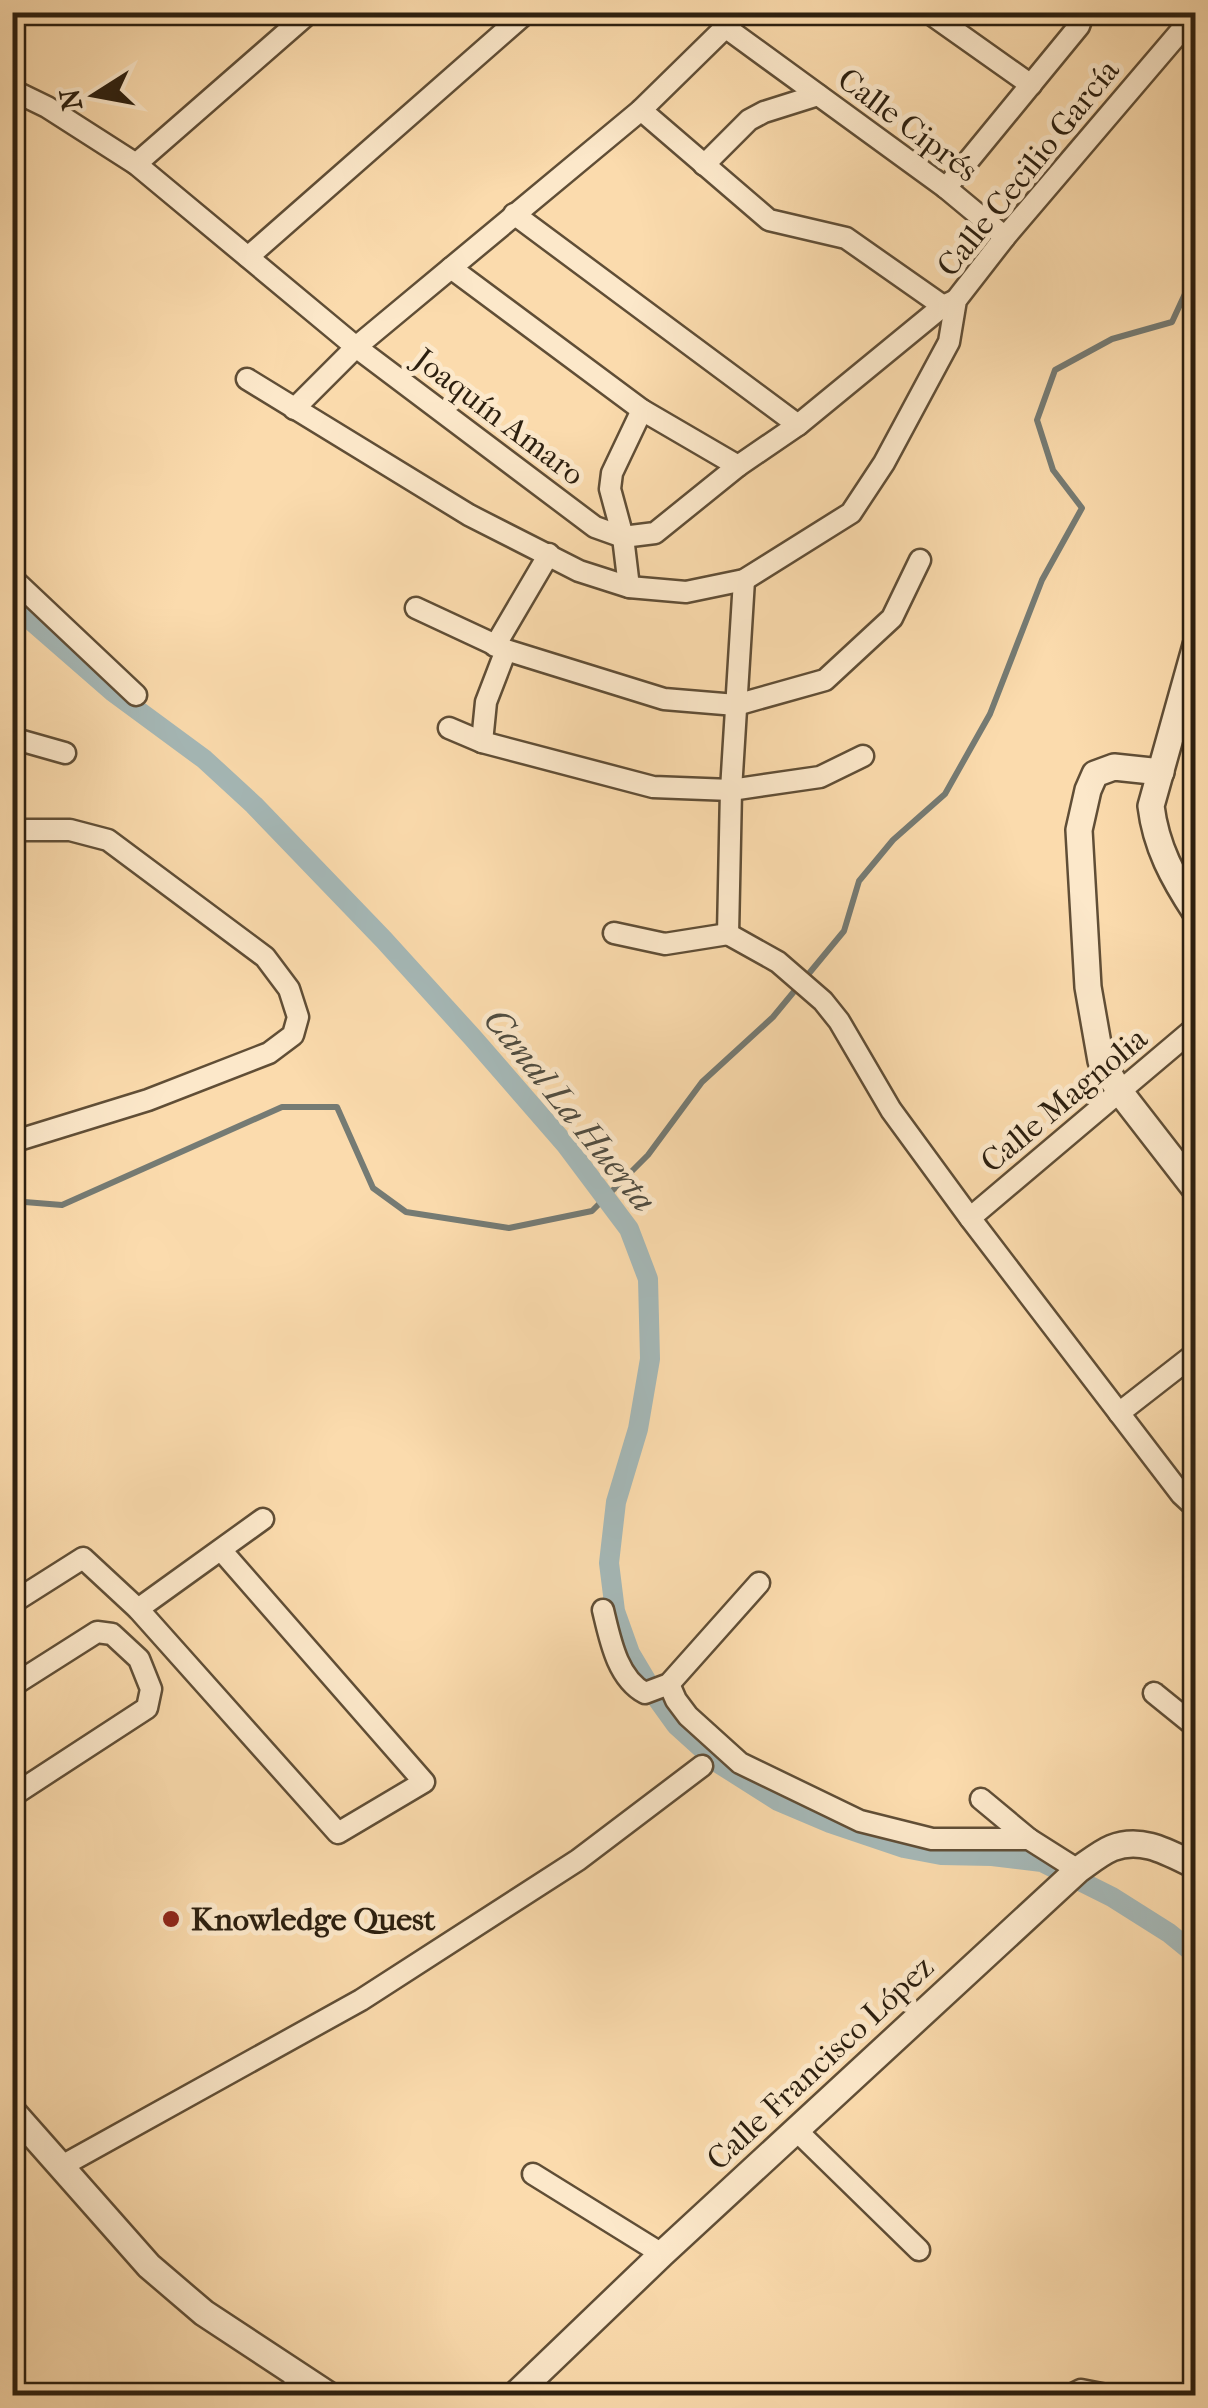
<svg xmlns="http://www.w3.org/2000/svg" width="1208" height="2408" font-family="'IM FELL French Canon',serif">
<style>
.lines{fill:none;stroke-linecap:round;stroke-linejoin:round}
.stream{stroke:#757b74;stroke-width:6}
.canal{stroke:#a5b8b7;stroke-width:20}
.minor-casing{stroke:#604e36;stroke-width:25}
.tertiary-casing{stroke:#604e36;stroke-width:30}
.minor{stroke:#fce8ca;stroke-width:20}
.tertiary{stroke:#fce8ca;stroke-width:25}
.poi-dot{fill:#8f2418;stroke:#fce8ca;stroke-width:4}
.labels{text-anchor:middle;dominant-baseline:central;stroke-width:10;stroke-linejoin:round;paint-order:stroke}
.street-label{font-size:32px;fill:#2c1f0f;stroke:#fce8ca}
.poi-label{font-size:32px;font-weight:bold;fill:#2c1f0f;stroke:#fce8ca;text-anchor:start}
.water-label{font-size:35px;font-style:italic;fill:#504d41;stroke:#fce8ca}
</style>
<rect width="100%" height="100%" fill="#fbdbad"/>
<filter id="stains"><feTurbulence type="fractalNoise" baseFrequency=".002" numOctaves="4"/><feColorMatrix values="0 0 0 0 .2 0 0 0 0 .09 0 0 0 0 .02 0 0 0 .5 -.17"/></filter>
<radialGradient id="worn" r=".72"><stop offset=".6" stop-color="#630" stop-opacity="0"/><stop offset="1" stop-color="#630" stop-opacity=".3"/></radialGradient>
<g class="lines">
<!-- stream -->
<path class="stream" d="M12 1201 62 1205 282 1107H337L373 1188 406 1212 509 1228 592 1211 648 1155 702 1082 773 1017 844 931 859 881 893 840 945 794 990 714 1042 580 1082 508 1053 470 1037 420 1055 370 1112 339 1172 322 1196 270"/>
<!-- canal -->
<path class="canal" d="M12 604 113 692 204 759 254 805 384 940 473 1038 566 1145 629 1229 648 1279 650 1359 638 1429 616 1502 609 1563 615 1611 630 1653 658 1700 676 1725 718 1763 778 1801 830 1823 904 1848 941 1855 992 1856 1042 1862 1112 1897 1169 1933 1196 1955"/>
<!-- minor casing -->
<g class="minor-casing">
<g id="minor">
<path d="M928 12 1031 85"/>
<path d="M725 27 946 188 1005 237"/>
<path d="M12 90 47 107 136 164 356 347 595 527 623 537 655 533 738 466 798 425 943 306 956 300"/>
<path d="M641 110 769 220 846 238 943 306"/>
<path d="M136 164 310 12"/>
<path d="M704 165 749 120 764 112 818 95"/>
<path d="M946 188 1079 26 1084 12"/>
<path d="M514 214 798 425"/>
<path d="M248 257 527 12"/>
<path d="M451 268 642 410 738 466"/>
<path d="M247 379 469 515 579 571 629 587 686 592 744 580 851 513 884 463 949 342 956 300 1005 237 1196 13"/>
<path d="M294 409 356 347 641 110 741 12"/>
<path d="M12 578 136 695"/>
<path d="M629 587 623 537 610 489 612 473 642 410"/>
<path d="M416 608 506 650 664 699 736 705 825 680 892 618 920 560"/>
<path d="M495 646 549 554"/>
<path d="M449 728 482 742 653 787 731 790 820 777 863 756"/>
<path d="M12 738 65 753"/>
<path d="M482 742 486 702 506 650"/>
<path d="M12 830H70L108 840 265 957 289 989 298 1017 293 1035 269 1053 148 1100 12 1142"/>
<path d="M614 933 665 944 728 934"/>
<path d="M728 934 778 962 823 1001 839 1021 891 1110 970 1218 1181 1494 1196 1508"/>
<path d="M728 934 731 790 744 580"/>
<path d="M970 1218 1196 1027"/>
<path d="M1119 1413 1196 1353"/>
<path d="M12 1603 83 1558 138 1609 338 1833 424 1782 221 1550"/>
<path d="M138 1609 263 1519"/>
<path d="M603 1610C610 1639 617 1678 645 1693L669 1684 759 1583"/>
<path d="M669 1684 676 1700 688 1716 740 1763 860 1821 932 1839H1029L1078 1870"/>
<path d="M12 1686 97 1632 112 1634 139 1659 151 1689 147 1708 12 1796"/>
<path d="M1154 1693 1196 1727"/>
<path d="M981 1799 1029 1839"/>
<path d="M796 2130 919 2250"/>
<path d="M60 2167 361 2000 578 1860 702 1766"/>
<path d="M533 2174 662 2254"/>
<path d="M288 2396 299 2376"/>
<path d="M1069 2396 1081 2390 1112 2396"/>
</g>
</g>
<!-- tertiary casing -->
<g class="tertiary-casing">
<g id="tertiary">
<path d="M1196 645 1151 806C1156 847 1173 878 1196 913"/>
<path d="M1161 772 1114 767 1095 774 1088 790 1079 830 1088 987 1101 1061 1120 1092 1196 1190"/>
<path d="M12 2111 149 2266 204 2313 330 2396"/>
<path d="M514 2396 662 2254 1078 1870C1088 1863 1100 1853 1112 1848 1142 1836 1169 1853 1196 1866"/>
</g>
</g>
<!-- minor -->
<use href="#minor" class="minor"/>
<!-- tertiary -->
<use href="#tertiary" class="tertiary"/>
</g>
<!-- markers -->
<circle class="poi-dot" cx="171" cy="1919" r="10"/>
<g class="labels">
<!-- street labels -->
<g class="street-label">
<text transform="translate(908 125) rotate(37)">Calle Ciprés</text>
<text transform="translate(1028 168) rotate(-51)">Calle Cecilio García</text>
<text transform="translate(499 417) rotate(37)">Joaquín Amaro</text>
<text transform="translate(1064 1100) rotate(-40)">Calle Magnolia</text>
<text transform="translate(820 2063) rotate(-43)">Calle Francisco López</text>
</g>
<!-- poi labels -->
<g class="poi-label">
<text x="191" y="1919">Knowledge Quest</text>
</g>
<!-- water labels -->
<g class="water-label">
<text transform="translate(570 1110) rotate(51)">Canal La Huerta</text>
</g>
</g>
<!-- margin -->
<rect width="1208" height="2408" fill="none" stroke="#fbdbad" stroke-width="50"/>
<rect x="15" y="15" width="1178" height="2378" fill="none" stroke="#2c1f0f" stroke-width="5"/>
<rect x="25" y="25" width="1158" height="2358" fill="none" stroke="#2c1f0f" stroke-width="2.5"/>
<!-- north arrow -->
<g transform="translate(95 95) rotate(259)" stroke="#fce8ca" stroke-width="8" paint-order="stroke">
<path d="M0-8L18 38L0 25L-18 38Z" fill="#2c1f0f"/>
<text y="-15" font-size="28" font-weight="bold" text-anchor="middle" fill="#2c1f0f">N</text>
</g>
<rect width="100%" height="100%" filter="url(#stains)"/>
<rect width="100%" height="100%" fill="url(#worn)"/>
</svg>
